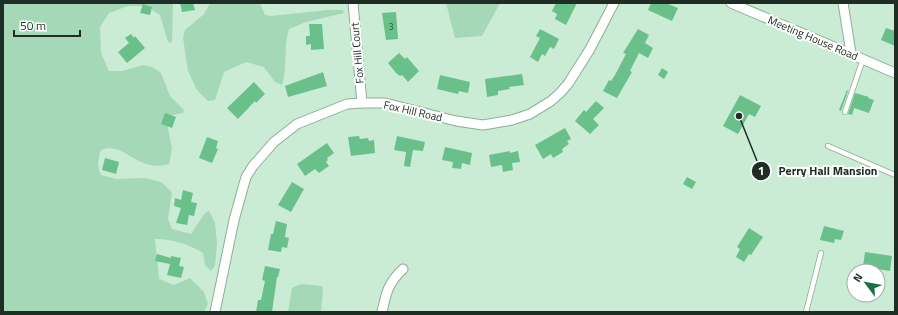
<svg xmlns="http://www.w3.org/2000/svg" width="898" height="315" font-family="'Titillium Web',sans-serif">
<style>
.green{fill:#a5d8b6}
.building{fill:#6ac08b}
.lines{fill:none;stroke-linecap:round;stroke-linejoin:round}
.lane-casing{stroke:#8cad97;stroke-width:6}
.street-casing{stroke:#8cad97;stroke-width:11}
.lane{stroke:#fff;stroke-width:4.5}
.street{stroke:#fff;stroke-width:9}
.labels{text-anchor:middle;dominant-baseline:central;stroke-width:4;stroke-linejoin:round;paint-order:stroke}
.number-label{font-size:9px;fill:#32523e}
.street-label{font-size:11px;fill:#202d25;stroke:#fff}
.leader{fill:none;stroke:#202d25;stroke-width:1.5}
.callout-dot{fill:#202d25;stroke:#fff;stroke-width:1.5}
.mark-label{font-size:12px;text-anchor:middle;font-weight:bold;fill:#fff}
.callout-label{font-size:12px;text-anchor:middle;font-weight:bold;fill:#202d25;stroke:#fff;stroke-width:4;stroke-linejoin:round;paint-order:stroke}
</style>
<rect width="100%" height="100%" fill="#caecd5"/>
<!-- green -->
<g class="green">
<path d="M3 3H173L172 43 168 42 160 15 146 6H128L109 13 100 27 101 53 109 71H123L143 65 152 67 161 73 170 96 184 110 183 113 173 115 169 119 168 128 172 149 169 164C161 166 152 167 144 163 130 158 117 143 101 150 98 159 97 167 101 175L116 179 145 178 161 182 172 192 168 219 172 229 191 234 205 213 209 211 215 223 217 243 215 266 211 271 205 265 203 253C188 244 173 239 155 239L159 279 174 285 190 278 204 292 208 304 204 312H3Z"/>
<path d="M210 3H260L265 15 271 16 328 10H343L344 13 306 22 289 29C283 48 288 67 282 85L275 82 264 67 246 62 224 72 215 100 208 101 197 90 188 71 183 38 185 30 204 14Z"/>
<path d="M446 3H500L482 36 455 38Z"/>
<path d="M301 284 322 286 323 291 321 312H288L292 288Z"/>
</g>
<!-- building -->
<g class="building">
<path d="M180 3H193L195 10 182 12Z"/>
<path d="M556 3H577L566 25 555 19 557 14 552 11Z"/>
<path d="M651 3H666L678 8 672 21 648 10Z"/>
<path d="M143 4 152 7 150 15 140 13Z"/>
<path d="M396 12 398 39 386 40 382 13Z"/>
<path d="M309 24H322L324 49 311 50V44L306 45V36H310Z"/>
<path d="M886 28 895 31V46L881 40Z"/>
<path d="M540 29 559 39 554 49 550 47 545 56 542 54 538 62 530 57 540 38 536 36Z"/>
<path d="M638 29 649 35 645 43 653 48 648 58 639 53 630 71 632 72 617 98 603 91 609 80 611 81 615 75 626 54 623 53Z"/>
<path d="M131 34 134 38 135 36 145 48 127 63 118 52 129 43 125 38Z"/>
<path d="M399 53 405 59 407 57 419 71 408 82 402 75 400 76 396 73 388 63Z"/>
<path d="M662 68 668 72 664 79 658 75Z"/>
<path d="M323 72 327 86 288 97 285 86Z"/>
<path d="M522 74 524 85 509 87 510 89 498 91V95L487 97 485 79Z"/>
<path d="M440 75 470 82 468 93 459 91 458 94 437 89Z"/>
<path d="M254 82 265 94 256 103 255 101 238 119 227 108Z"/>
<path d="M847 90 848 91 841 111 839 110Z"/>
<path d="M855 93 869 97 868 98 874 100 869 113 854 108 852 115 848 114Z"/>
<path d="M740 95 761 106 755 117 749 114 738 134 723 126Z"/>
<path d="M596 101 604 108 593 119 599 125 590 134 575 121 584 110 586 112Z"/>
<path d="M165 113 176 117 172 128 161 124Z"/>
<path d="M565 128 571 139 567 141 569 144 562 149 563 152 553 158 551 154 543 159 535 145Z"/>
<path d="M359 136 360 139 368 138 369 141 374 140 375 153 351 156 348 137Z"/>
<path d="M397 136 425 142 423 151 413 150 410 167 404 166 406 152 394 150Z"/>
<path d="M207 137 218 141 216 148 218 149 212 163 199 158Z"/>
<path d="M327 143 334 153 327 158 328 160 326 162 329 166 319 173 315 169 305 176 297 164Z"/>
<path d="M445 147 472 153 470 165 462 163 461 169 452 168 453 162 442 160Z"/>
<path d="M510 151V153L518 151 520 162 512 163 513 170 503 172 502 165 491 167 489 155Z"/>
<path d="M105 158 119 162 116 174 102 170Z"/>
<path d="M687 177 696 182 692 189 683 184Z"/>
<path d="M292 182 304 189 291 212 278 205Z"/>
<path d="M183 190 193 193 191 202 197 203 194 216 189 215 187 225 176 223 181 208 174 206 175 198 181 200Z"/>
<path d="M276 221 287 224 285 237 289 238 287 248 282 247 281 252 268 250 271 234H273Z"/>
<path d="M824 226 844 231 841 240 835 239 834 243 820 240Z"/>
<path d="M749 228 763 237 751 255 749 254 744 262 736 257 740 249 737 247Z"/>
<path d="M865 252 892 256 890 271 863 267Z"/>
<path d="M157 254 171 258V256L181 258 179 266 184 267 181 278 167 275 170 264 155 261Z"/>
<path d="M265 266 280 269 278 277H277L272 312H256L258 300H261L265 281 262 280Z"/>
</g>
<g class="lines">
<!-- lane casing -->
<g class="lane-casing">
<g id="lane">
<path d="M845 112 863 59"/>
<path d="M828 146 895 175"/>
<path d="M806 312 821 253"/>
</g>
</g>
<!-- street casing -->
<g class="street-casing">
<g id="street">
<path d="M353 3 362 103"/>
<path d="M731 3 895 73"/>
<path d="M843 3 851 53"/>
<path d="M215 312 234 220 246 177 253 166 274 142 297 124 347 104 362 103H385L456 121 483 125 512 120 530 114 551 101 560 93 568 84 590 49 614 3"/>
<path d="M382 312C386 293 388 283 403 269"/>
</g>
</g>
<!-- lane -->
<use href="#lane" class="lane"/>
<!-- street -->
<use href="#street" class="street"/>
</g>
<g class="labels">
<!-- number labels -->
<g class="number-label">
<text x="391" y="26">3</text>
</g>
<!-- street labels -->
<g class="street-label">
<text transform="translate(813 38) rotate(23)">Meeting House Road</text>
<text transform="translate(357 53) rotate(-95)">Fox Hill Court</text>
<text transform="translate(413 111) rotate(13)">Fox Hill Road</text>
</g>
</g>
<!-- callouts -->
<path class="leader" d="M739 116L761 171"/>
<g class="callout-dot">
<circle cx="739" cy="116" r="4"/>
<circle cx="761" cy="171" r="10"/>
</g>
<g class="mark-label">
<text x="761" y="175">1</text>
</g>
<g class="callout-label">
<text x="828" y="175">Perry Hall Mansion</text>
</g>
<!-- border -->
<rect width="898" height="315" fill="none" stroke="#202d25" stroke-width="8"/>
<!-- north arrow -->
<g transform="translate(866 283) rotate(302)"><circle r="19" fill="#ffffff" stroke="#a6aba8"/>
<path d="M0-3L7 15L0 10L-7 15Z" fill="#1a7144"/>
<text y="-6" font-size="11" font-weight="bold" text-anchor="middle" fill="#202d25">N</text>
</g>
<!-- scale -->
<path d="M14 30v6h66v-6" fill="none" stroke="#202d25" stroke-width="2"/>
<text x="20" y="30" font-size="12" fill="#202d25" stroke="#ffffff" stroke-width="3" paint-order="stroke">50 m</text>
</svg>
